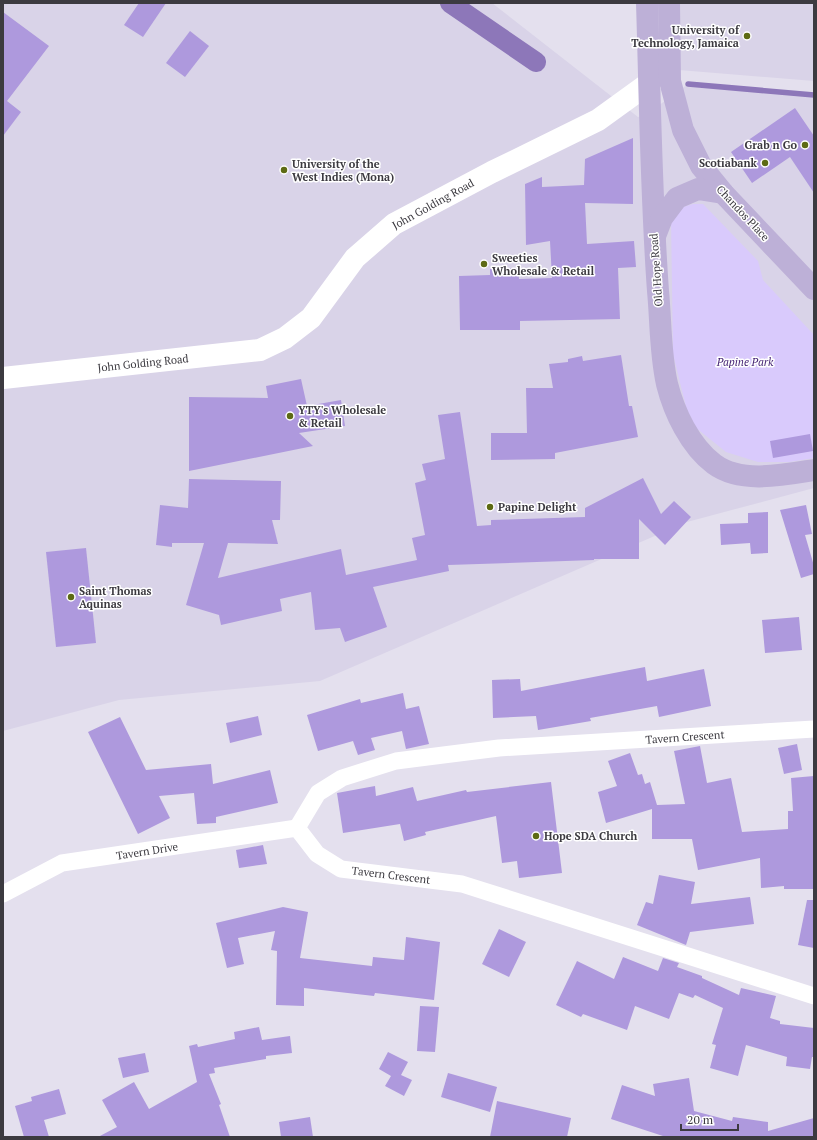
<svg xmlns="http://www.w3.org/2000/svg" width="817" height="1140" font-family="'PT Serif',serif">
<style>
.built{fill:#d9d3e8}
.green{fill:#d9cafc}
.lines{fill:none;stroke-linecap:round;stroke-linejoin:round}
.stream{stroke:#8d77b9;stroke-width:5.5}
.canal{stroke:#8d77b9;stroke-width:20}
.building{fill:#ae99dd}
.street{stroke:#fff;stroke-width:17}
.secondary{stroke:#fff;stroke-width:22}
.primary{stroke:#bdb0d7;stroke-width:22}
.poi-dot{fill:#5d6a13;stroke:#fff;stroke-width:1.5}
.labels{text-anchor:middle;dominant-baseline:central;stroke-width:3;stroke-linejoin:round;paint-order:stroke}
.poi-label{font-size:11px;font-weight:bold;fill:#3c3a40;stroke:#fff;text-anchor:start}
.street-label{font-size:11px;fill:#3c3a40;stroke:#fff}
.park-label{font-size:11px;font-style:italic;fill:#462575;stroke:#fff}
</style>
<rect width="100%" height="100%" fill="#e4e0ee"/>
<!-- built -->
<g class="built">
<path d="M3 3H492L638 117 647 114 688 84 814 95V488L687 522 320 681 119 700 3 731Z"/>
<path d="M679 3H814V81L679 70Z"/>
</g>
<!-- green -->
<path class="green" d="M693 204H703L758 261 763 280 814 335V458L789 462H758L726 452 690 423 673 354 671 218 683 207Z"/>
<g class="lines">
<!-- stream -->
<path class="stream" d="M688 84 814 95"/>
<!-- canal -->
<path class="canal" d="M450 3 536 62"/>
</g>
<!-- building -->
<g class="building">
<path d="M139 3H166L143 37 124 25Z"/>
<path d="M3 12 49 46 7 101 21 112 3 136Z"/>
<path d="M190 31 209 46 185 77 166 63Z"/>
<path d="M795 108 814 136V193L790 157 752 183 731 152Z"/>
<path d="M633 138V204L585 203 587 244 634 241 636 267 618 268 620 319 520 321V330H460L459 276 490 275V269L518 268 519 279 552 278 550 241 526 245 525 184 542 177V187L584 185 585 159Z"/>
<path d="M621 355 629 406H632L638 437 555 453V459L491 460V433H527L526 388H553L549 364 568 362V359L582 356 583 361Z"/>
<path d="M301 379 307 406 341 400 345 426 299 433 313 446 189 471V397L268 398 266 386Z"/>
<path d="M460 412 477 526 491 525V520L585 517V508L643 478 661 514 674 501 691 517 665 545 639 519V559H594V560L448 565 449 571 373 587 387 627 345 642 340 628 315 630 311 592 280 599 282 611 221 625 219 615 186 605 204 543H172V547L156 545 160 505 188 508 189 479 281 481 280 520H272L278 544 228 543 218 578 341 549 346 575 417 560 412 538 425 535 415 483 426 480 422 464 445 459 438 415Z"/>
<path d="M810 434 813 451 773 458 770 441Z"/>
<path d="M806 505 812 534 805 535 814 566V574L801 578 780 510Z"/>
<path d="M768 512V553L751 554 750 543 721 545 720 524 748 523V513Z"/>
<path d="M86 548 96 643 56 647 46 552Z"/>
<path d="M799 617 802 650 765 653 762 620Z"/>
<path d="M645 667 647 681 704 669 711 706 659 717 657 706 590 718 591 721 538 730 536 716 493 718 492 680 520 679 521 691Z"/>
<path d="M403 693 406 709 419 706 429 744 406 749 402 731 371 738 375 750 358 755 353 741 318 751 307 715 360 699 361 703Z"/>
<path d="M258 716 262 735 230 743 226 723Z"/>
<path d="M120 717 146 770 211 764 213 784 270 770 278 803 216 817V823L197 824 194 793 159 796 170 818 138 834 88 732Z"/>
<path d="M797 744 802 770 784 774 778 748Z"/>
<path d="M700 746 707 783 731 778 742 832 788 829V811H793L791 778 814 776V889H784V886L761 888 760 858 698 870 692 839H652V809L606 823 598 792 617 786 608 761 630 753 638 775 642 774 645 784 650 782 657 805 685 804 674 751Z"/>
<path d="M551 782 562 873 519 878 517 861 502 863 496 816 425 832 426 835 404 841 400 824 343 833 337 793 375 786 376 796 413 787 417 801 466 790 467 792Z"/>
<path d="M263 845 267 864 239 868 236 850Z"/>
<path d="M659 875 695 882 691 904 750 897 754 924 690 932 686 945 637 925 646 902 653 904Z"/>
<path d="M807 900H814V948L798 945Z"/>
<path d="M283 907 308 912 300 958 372 966 373 957 404 960 406 937 440 942 434 1000 375 993 374 996 304 988V1006L276 1005 277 951 271 950 275 931 238 938 244 964 227 968 216 923Z"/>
<path d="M499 929 526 942 509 977 482 964Z"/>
<path d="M623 957 658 971 663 958 679 963 677 967 702 976V978L739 995 741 988 776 996 770 1018 780 1021V1024L814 1028V1057H812L810 1069 786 1066 787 1057 746 1045 738 1076 710 1068 716 1045 712 1044 723 1008 695 995 693 998 679 993 669 1019 635 1006 627 1030 583 1014 581 1017 556 1005 577 961 614 979Z"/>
<path d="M420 1006 439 1007 435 1052 417 1051Z"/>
<path d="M259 1027 262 1040 290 1036 292 1053 266 1056V1059L214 1068 215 1073 209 1074 221 1104 219 1105 230 1137H98L117 1127 102 1100 134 1082 149 1109 197 1082 189 1046 197 1044 198 1047 235 1039 234 1032Z"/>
<path d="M388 1052 408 1062 401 1075 412 1080 404 1096 385 1086 391 1076 379 1069Z"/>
<path d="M145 1053 149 1072 123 1078 118 1058Z"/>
<path d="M448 1073 497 1087 490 1112 441 1097Z"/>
<path d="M689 1078 694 1111 732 1121 733 1117 768 1122V1131L814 1118V1137H666L611 1119 622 1085 655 1096 653 1084Z"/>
<path d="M59 1089 66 1114 44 1120 49 1137H24L15 1106 32 1101 31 1097Z"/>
<path d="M497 1101 571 1118 567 1137H490Z"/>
<path d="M310 1117 313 1137H281L279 1122Z"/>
</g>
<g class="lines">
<!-- street -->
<g class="street">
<path d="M297 828 317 854 341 869 462 884 814 996"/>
<path d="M297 828 318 793 342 778 396 761 499 748 814 729"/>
<path d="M3 894 62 863 297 828"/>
</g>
<!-- secondary -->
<path class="secondary" d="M3 378 260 350 285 338 311 318 355 258 394 224 492 172 598 120 663 73"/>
<!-- primary -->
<g class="primary">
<path d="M647 3C650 99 651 195 658 291 661 322 660 353 667 384 674 412 690 446 714 464 741 484 783 475 814 470"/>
<path d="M669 3 670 81 683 130 701 166 723 193 814 289"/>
<path d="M655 236 662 218 677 198 698 189 723 193"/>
</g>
</g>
<!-- markers -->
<g class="poi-dot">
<circle cx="747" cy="36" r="4"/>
<circle cx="805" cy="145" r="4"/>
<circle cx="765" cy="163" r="4"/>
<circle cx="284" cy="170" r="4"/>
<circle cx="484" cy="264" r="4"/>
<circle cx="290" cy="416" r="4"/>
<circle cx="490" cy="507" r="4"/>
<circle cx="71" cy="597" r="4"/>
<circle cx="536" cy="836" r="4"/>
</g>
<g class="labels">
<!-- poi labels -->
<g class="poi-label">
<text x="739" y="30" text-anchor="end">University of<tspan x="739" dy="13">Technology, Jamaica</tspan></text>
<text x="797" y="145" text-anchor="end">Grab n Go</text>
<text x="757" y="163" text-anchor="end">Scotiabank</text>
<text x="292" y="164">University of the<tspan x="292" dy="13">West Indies (Mona)</tspan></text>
<text x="492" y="258">Sweeties<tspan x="492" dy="13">Wholesale &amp; Retail</tspan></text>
<text x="298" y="410">YTY's Wholesale<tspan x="298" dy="13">&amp; Retail</tspan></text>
<text x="498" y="507">Papine Delight</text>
<text x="79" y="591">Saint Thomas<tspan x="79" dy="13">Aquinas</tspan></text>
<text x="544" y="836">Hope SDA Church</text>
</g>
<!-- street labels -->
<g class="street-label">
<text transform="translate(433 204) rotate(-29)">John Golding Road</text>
<text transform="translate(743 213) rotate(47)">Chandos Place</text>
<text transform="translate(656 270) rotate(-94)">Old Hope Road</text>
<text transform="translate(143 363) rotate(-6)">John Golding Road</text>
<text transform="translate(685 737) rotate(-4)">Tavern Crescent</text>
<text transform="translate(147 851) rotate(-9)">Tavern Drive</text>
<text transform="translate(391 875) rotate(7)">Tavern Crescent</text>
</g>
<!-- park labels -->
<g class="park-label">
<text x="745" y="362">Papine Park</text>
</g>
</g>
<!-- border -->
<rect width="817" height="1140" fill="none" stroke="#3c3a40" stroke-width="8"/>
<!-- scale -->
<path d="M681 1124v6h57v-6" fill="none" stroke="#3c3a40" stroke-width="2"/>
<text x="687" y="1124" font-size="12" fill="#3c3a40" stroke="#ffffff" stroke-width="3" paint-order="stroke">20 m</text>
</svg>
